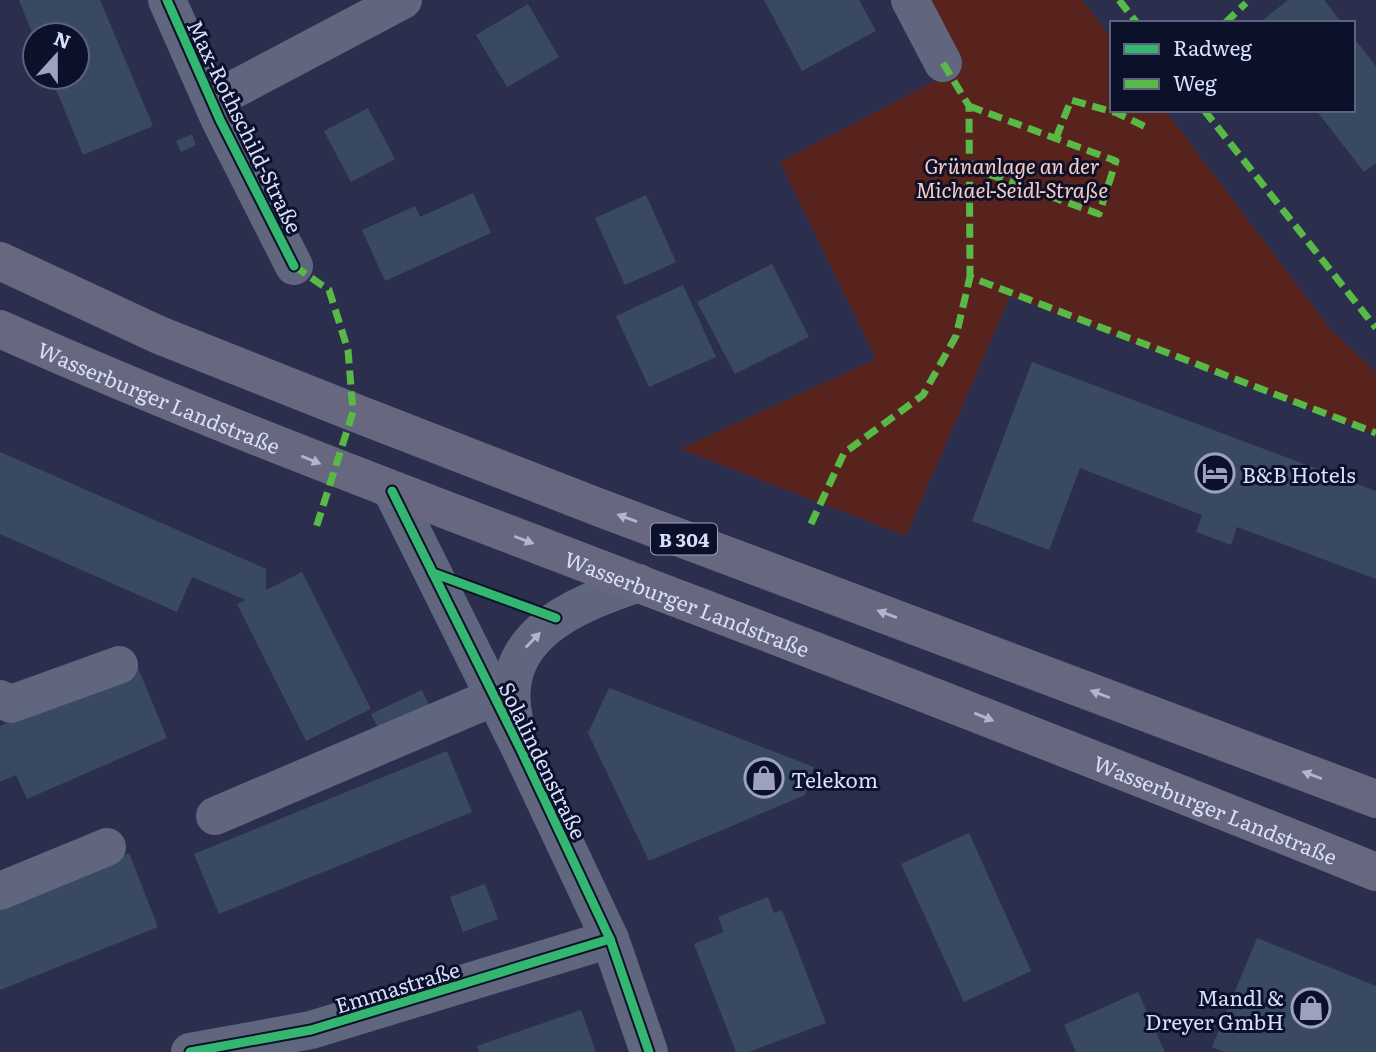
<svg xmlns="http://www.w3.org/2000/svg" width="1376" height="1052" font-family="Literata,serif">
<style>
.green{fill:#59231d}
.building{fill:#3a4962}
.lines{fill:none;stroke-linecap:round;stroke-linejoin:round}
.minor{stroke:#61667f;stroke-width:38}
.major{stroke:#676780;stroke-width:38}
.quiet{stroke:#58b947;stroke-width:7;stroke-dasharray:14 7;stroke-linecap:butt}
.cycleway-casing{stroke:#0c112a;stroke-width:13}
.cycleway{stroke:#33b770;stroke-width:9}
.oneway{fill:#b0b5d1}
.oneway2{fill:#aeb5d0}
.labels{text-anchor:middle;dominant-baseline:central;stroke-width:6;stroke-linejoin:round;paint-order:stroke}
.shield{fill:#0c112a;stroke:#9aa1bd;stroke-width:2}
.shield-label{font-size:19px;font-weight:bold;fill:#d7dffc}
.street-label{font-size:21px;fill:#d7dffc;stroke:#0c112a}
.park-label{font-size:21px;font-style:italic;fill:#fccbc0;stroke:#0c112a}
.poi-label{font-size:21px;fill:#d7dffc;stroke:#0c112a;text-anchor:start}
</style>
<rect width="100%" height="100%" fill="#2b2f4d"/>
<!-- green -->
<path class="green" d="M926 0H1082L1112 39V110H1165L1331 330 1376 372V434L1010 296 906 536 680 449 876 359 780 162 960 68Z"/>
<!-- building -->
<g class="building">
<path d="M19 0H100L153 126 83 155 51 77H77V35H33Z"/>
<path d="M764 0H859L876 31 802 71Z"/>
<path d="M1288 0H1324L1342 23H1259Z"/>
<path d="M528 4 559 57 507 87 476 35Z"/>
<path d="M1353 37 1376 66V163L1364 172 1316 110H1353Z"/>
<path d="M368 108 395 159 351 182 324 131Z"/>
<path d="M192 134 196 145 181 152 176 141Z"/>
<path d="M473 193 491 233 385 281 362 230 415 206 420 217Z"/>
<path d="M646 195 676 262 625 285 595 218Z"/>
<path d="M772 264 809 337 735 374 697 302Z"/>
<path d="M683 285 716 357 649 387 616 316Z"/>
<path d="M1032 362 1376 491V579L1237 527 1231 545 1196 532 1202 515 1080 468 1049 550 972 521Z"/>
<path d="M0 452 266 569V590L302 572 371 709 306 741 237 604 246 600 192 577 177 612 0 534Z"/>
<path d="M138 668 167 738 27 799 16 775 0 782V726Z"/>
<path d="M609 688 814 767 805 795 649 861 588 733Z"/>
<path d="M422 690 431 709 380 732 371 714Z"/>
<path d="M447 751 472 812 219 914 194 854Z"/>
<path d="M969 833 1031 971 964 1002 901 864Z"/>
<path d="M129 853 158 927 0 990V904Z"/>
<path d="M485 884 498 919 463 932 450 897Z"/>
<path d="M768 897 774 913 782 910 826 1023 749 1052H736L694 944 724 932 718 917Z"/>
<path d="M1257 938 1376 986V1052H1224L1212 1047Z"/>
<path d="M1138 992 1165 1052H1076L1064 1025Z"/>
<path d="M581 1010 596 1052H479L477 1046Z"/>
</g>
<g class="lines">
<!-- minor -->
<g class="minor">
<path d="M167 0 220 120 294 266"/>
<path d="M910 0 943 63"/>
<path d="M212 101 403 0"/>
<path d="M392 491 521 750 610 939 649 1052"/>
<path d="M0 699 11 704 119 665"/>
<path d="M515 724C494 637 571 606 639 583"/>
<path d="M215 816 494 697"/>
<path d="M0 891 107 847"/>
<path d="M190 1052 311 1030 610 939"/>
</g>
<!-- major -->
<g class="major">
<path d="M0 261 159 335 353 412 603 509 1376 799"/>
<path id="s1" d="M0 329C211 423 427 502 642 585 888 678 1132 774 1376 872"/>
</g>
<!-- quiet -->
<g class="quiet">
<path d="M1119 0 1137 23"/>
<path d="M1225 23 1246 3"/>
<path d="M943 63 969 106 970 277"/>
<path d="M969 106 1116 161 1099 214 972 168"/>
<path d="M1204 110 1376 328"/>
<path d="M1056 138 1071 100 1117 113 1150 129"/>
<path d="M294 266 329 290 348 350 353 412 316 528"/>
<path d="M811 524 844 453 923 395 956 336 970 277 1376 433"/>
</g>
<!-- cycleway casing -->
<g class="cycleway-casing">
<g id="cycleway">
<path d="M167 0 220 120 294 266"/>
<path d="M392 491 521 750 610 939 649 1052"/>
<path d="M433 573 556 618"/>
<path d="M190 1052 311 1030 610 939"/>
</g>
</g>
<!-- cycleway -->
<use href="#cycleway" class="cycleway"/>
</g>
<!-- one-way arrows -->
<defs><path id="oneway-solid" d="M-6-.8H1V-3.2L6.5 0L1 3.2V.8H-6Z" transform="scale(1.75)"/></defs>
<g class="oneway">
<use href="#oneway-solid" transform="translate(311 460) rotate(22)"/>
<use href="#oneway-solid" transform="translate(627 518) rotate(-160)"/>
<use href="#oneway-solid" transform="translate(524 540) rotate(21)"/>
<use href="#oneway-solid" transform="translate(887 614) rotate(-160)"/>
<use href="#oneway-solid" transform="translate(1100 694) rotate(-159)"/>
<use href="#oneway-solid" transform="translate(984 717) rotate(22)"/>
<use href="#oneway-solid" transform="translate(1312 775) rotate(-159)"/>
</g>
<use class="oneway2" href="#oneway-solid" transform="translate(533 640) rotate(-46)"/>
<!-- icons -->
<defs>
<g id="hotel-ring" transform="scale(2.0125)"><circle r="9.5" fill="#0c112a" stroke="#9ba1bf" stroke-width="1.5"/><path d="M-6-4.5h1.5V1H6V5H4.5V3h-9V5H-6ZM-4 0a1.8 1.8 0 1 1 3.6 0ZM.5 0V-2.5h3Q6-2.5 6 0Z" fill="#9ba1bf"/></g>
<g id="shop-ring" transform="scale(2.0125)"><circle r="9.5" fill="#0c112a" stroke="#9ba1bf" stroke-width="1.5"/><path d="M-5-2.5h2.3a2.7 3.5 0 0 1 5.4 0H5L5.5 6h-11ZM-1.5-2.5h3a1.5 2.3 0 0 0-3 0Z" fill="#9ba1bf"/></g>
</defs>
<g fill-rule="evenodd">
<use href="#hotel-ring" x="1215" y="473"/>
<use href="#shop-ring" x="764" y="778"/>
<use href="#shop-ring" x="1311" y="1008"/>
</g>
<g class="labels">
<!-- shield labels -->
<rect class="shield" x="651" y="523.5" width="66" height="31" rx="5"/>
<g class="shield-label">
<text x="684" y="539">B 304</text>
</g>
<!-- street labels -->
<g class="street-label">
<text transform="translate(246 126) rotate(64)">Max-Rothschild-Straße</text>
<text stroke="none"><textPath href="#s1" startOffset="173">Wasserburger Landstraße</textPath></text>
<text stroke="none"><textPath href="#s1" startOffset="740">Wasserburger Landstraße</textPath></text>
<text transform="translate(544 760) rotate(64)">Solalindenstraße</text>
<text stroke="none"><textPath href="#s1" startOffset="1307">Wasserburger Landstraße</textPath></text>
<text transform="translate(397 986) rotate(-17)">Emmastraße</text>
</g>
<!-- park labels -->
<g class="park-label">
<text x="1012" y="164">Grünanlage an der<tspan x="1012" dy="24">Michael-Seidl-Straße</tspan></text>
</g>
<!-- poi labels -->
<g class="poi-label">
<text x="1242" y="473">B&amp;B Hotels</text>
<text x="791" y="778">Telekom</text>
<text x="1284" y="996" text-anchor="end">Mandl &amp;<tspan x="1284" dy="24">Dreyer GmbH</tspan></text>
</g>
</g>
<!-- legend -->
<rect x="1110" y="21" width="245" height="91" fill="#0c112a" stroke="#5d637e" stroke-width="2"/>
<rect x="1124" y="44" width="35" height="10" fill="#33b770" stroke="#5d637e" stroke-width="2"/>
<text x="1173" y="56" font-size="21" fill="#d7dffc">Radweg</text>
<rect x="1124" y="79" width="35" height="10" fill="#58b947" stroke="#5d637e" stroke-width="2"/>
<text x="1173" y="91" font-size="21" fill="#d7dffc">Weg</text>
<!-- north arrow -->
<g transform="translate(56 56) rotate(21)"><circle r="33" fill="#0c112a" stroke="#5d637e" stroke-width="2"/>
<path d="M0-5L12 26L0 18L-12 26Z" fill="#9ba1bf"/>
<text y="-10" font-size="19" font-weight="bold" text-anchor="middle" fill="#d7dffc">N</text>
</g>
</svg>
